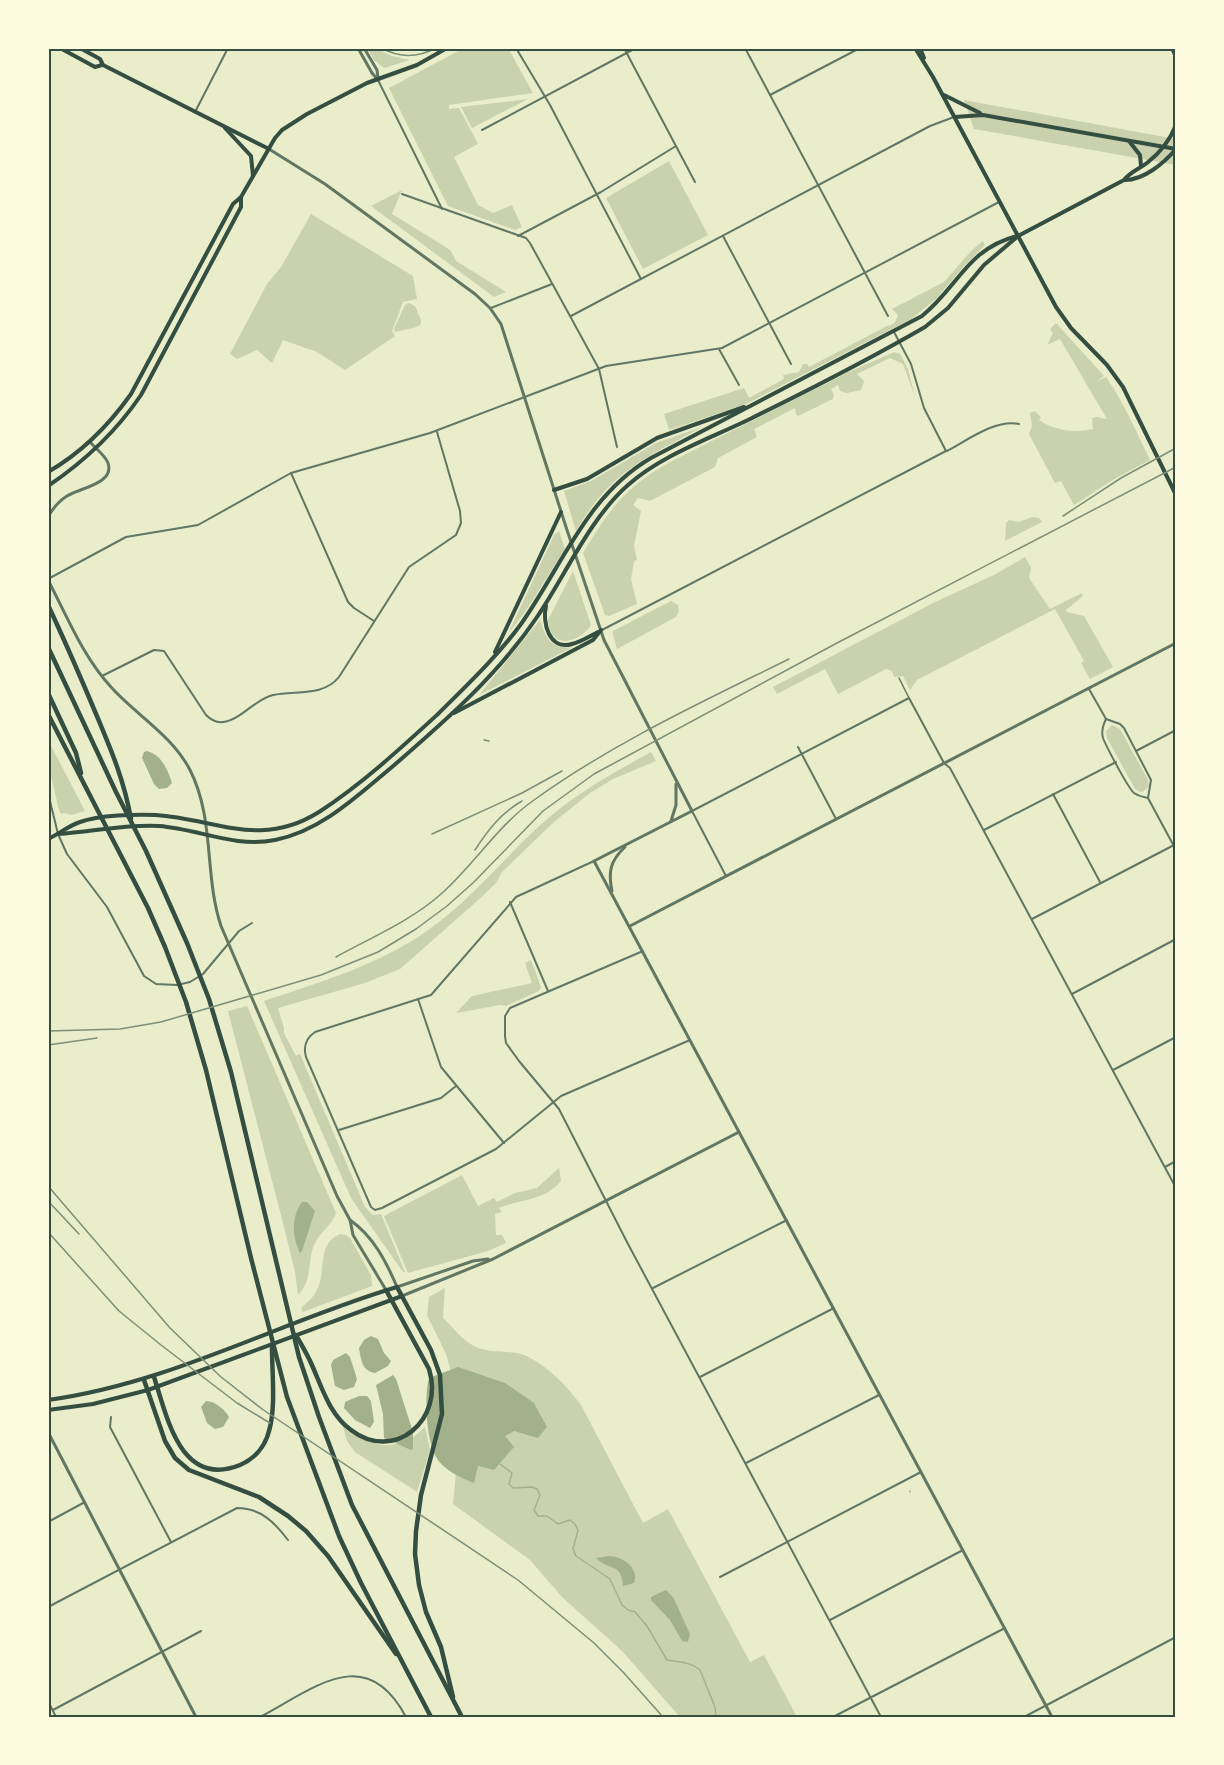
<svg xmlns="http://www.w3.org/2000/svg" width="1224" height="1765" font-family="Montserrat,sans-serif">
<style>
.green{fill:#cad2ad}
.water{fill:#a3b18a}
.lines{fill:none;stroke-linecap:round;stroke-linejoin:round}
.stream{stroke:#a3b18a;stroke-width:1.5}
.service{stroke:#617663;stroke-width:1.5}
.minor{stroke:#617663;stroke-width:2}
.tertiary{stroke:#617663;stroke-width:3}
.secondary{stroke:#344e41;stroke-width:4}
.motorway{stroke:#344e41;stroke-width:4.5}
.tram{stroke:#7c8e77;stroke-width:1.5}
.rail{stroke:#7c8e77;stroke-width:1.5}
.neatline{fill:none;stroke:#344e41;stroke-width:2}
</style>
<rect width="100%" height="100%" fill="#e9edc9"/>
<!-- green -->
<g class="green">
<path d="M367 48H375L392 56 410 60 384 68 374 60Z"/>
<path d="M464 48H508L533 93 449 105V109L459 108 478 144 454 157 478 205 493 213 512 205 522 227 515 230 448 206 389 88Z"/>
<path d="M528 99 472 128 461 107Z"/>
<path d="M964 100 1176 139V165L974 129Z"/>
<path d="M669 161 708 235 643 269 606 198Z"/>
<path d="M402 190 392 214 444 246 451 251 456 261 506 292 494 297 371 206Z"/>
<path d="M311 214 413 276 417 299 403 302 392 331 395 336 345 370 317 352 283 340 272 363 257 350 237 359 230 354 267 284 281 267Z"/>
<path d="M983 241 985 245 965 265 936 299 911 319 746 404 669 430 664 414 744 388 749 398 784 379 783 375 799 372 803 364H807L809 367 887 326C894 325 896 322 898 315L892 309 944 282 972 250Z"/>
<path d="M409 303 415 306 421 320V324L417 327 395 332 394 329 405 305Z"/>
<path d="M1056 323 1104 376 1097 381 1106 377C1124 403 1136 431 1150 460L1116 478 1074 505 1061 481 1055 483 1029 434 1032 426 1030 413 1035 411 1041 417 1039 420C1056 431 1073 433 1093 429L1092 418 1097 417 1107 419 1060 339 1047 345 1053 333 1050 329Z"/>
<path d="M894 352 900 354 908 369 915 397 903 364 890 358 857 374 864 381 861 390 847 393 840 391 838 385 831 389 834 395 833 399 798 416 796 414 795 408 754 429 757 437 718 458 715 467 650 501 638 498 633 505 641 511 634 546 637 560 634 561 631 579 637 604 609 616 605 615 583 553C610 508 627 485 674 460L851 371Z"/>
<path d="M702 427C643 460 612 470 576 531L564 491 591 481 656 443Z"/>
<path d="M1032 517 1039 518 1042 522 1005 541 1006 523 1009 520 1019 522Z"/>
<path d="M559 531 565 549 527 609 508 634 554 535Z"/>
<path d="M1025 557 1031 568 1029 578 1050 609 1082 593 1083 596 1066 610 1067 612 1084 616 1113 667 1090 679 1081 663 1084 661 1055 609 917 680 910 690 903 676 894 677 892 671 886 669 838 694 825 669 777 694 773 687 933 603 996 574Z"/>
<path d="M573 571 591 625C578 644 550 650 548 620Z"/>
<path d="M671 601 678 605 679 611 676 617 617 649 613 635V631Z"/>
<path d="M540 620C547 640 549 646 571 648L479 695Z"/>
<path d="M1112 725 1120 729 1148 780 1149 786 1144 791 1140 792 1135 789 1107 738 1106 731Z"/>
<path d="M48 740 85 811 72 815 64 813 61 814 59 810 48 763Z"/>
<path d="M651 752 656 761 613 779 590 793 554 822 502 872 496 883 476 902 400 969 365 983 278 1008 284 1028V1033L296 1056 300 1054 365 1207 373 1215 381 1214 405 1272H403L351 1198 264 1001C323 981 380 965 431 928 471 899 501 862 537 828 571 796 611 774 651 752Z"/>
<path d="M531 960 541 987 539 991 506 1006 500 1005 456 1013 472 996 532 983 525 963Z"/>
<path d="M247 1006 336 1213C331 1226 320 1232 314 1245 307 1263 313 1280 298 1295L295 1272 285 1231 228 1011Z"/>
<path d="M559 1168 561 1181C545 1201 520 1199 499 1208L502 1212 495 1214 496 1235H502L506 1243 488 1251 408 1273 384 1216 462 1175 478 1206 494 1198 497 1202 515 1193 537 1188Z"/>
<path d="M340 1234 346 1235 350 1238 371 1275 372 1286 303 1312 301 1308C309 1301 316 1295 319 1285 325 1268 318 1243 340 1234Z"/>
<path d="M445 1288 443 1318C453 1327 462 1340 474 1346 486 1352 503 1351 516 1353 540 1357 567 1386 581 1405L643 1523 668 1509 750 1662 764 1655 797 1717H680L622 1651 562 1597 530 1560 453 1504 462 1411 446 1354 427 1315 429 1297Z"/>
<path d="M343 1427C361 1441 383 1451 406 1441 413 1439 419 1432 425 1427L430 1450 417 1492 355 1452 347 1441Z"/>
</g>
<!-- water -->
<g class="water">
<path d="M147 751C163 756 167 769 172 783L167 788 159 789 154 784 142 758 144 752Z"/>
<path d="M302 1202H307L315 1211 302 1251 300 1253C292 1237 291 1217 302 1202Z"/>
<path d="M371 1336 378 1339 384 1353 391 1361 388 1366 375 1373C362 1371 361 1360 359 1348L364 1340Z"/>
<path d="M346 1353 350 1357 357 1379 354 1387 344 1390 335 1386 331 1365 333 1360Z"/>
<path d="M458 1367 505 1383 534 1403 547 1427 538 1438 514 1431 505 1436 514 1447 494 1470 478 1466 474 1483C461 1478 443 1470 436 1457 426 1440 424 1396 429 1378Z"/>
<path d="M393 1375 396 1379 413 1432V1449L411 1450 384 1438 383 1414 376 1385Z"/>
<path d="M359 1396H367L371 1401 374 1422 370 1428 355 1420 344 1408 345 1402Z"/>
<path d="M206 1401C215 1401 225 1410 229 1417L223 1427 215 1429 207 1423 201 1407Z"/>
<path d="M609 1556C623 1556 640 1569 634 1583L623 1586C622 1562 608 1571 596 1558Z"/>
<path d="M666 1590 673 1597 690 1634 688 1642 682 1641 670 1620 651 1600V1597Z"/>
</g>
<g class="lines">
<!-- stream -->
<g class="stream">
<path d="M500 1464 512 1473 509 1484 513 1488 532 1487 537 1489 540 1495 534 1510 538 1516H547L558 1524 570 1520 575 1524 578 1530 573 1549 576 1556 610 1579 622 1605 628 1610 635 1612 647 1626 667 1660C678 1662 691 1662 700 1670L715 1707 716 1717"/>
<path d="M910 1492V1491"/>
</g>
<!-- service -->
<path class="service" d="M899 678 909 698"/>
<!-- minor -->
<g class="minor">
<path d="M516 48 550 105 641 279"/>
<path d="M624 48 695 182"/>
<path d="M745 48 888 316"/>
<path d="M378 80 442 209"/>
<path d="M770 95 860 48"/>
<path d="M195 112 228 48"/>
<path d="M482 130 636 48"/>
<path d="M402 194 526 238 530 243 599 369 617 447"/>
<path d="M518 236 601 192 676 146"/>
<path d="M723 236 791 364"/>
<path d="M491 308 552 284"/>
<path d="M571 316 930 126 954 117"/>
<path d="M719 349 739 385"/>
<path d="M947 451C968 440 995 419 1019 424"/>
<path d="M291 473 348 602 354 608 374 621"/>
<path d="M48 579 126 537 198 525 291 473 430 433 606 366 722 348 999 202"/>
<path d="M602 630 946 451 924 408 911 364 894 332"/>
<path d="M102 676 154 650 164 651 206 715C210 719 216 723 223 722 241 720 255 699 273 695 295 690 323 697 339 677L409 567 456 535 461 523 460 511 437 432"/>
<path d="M1089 689 1106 719 1120 724 1124 728 1151 780 1148 798 1176 850"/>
<path d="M1106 719C1103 725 1101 731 1103 738 1106 746 1128 788 1134 793 1138 796 1143 797 1148 798"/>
<path d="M798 747 836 819"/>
<path d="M1136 751 1176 730"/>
<path d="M48 793 58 834 67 854 107 907 144 976 156 984 177 985 190 982 203 974 239 931 252 923"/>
<path d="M1053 794 1100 882"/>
<path d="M984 830 1116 762"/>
<path d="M594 861 516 897 431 995 315 1032C306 1038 303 1046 306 1057L371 1207 375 1210 382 1208 496 1149 561 1096 690 1040"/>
<path d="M726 876 692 811 909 698 944 763 950 768 1176 1188"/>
<path d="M510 902 548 991"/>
<path d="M1032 919 1176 844"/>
<path d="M643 951 510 1008 505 1016V1036L506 1043 519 1061 559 1109 628 1244 881 1717"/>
<path d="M1072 994 1176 939"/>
<path d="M418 999 441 1067 504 1143"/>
<path d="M1113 1070 1176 1037"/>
<path d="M339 1130 441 1098 456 1086"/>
<path d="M1165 1167 1176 1161"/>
<path d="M653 1288 787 1220"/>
<path d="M700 1377 834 1308"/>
<path d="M111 1417 110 1427 171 1542"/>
<path d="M746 1463 879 1395"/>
<path d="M48 1522 85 1502"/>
<path d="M720 1577 921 1472"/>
<path d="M48 1607 237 1508C261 1508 275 1523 288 1540"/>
<path d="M830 1620 963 1550"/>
<path d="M48 1701 56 1717"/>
<path d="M53 1710 201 1631"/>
<path d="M260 1717C315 1688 366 1642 406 1717"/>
<path d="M833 1717 1005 1628"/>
<path d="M1024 1717 1176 1637"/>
</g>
<!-- tertiary -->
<g class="tertiary">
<path d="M358 48 372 73 378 80"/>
<path d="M364 48 377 70 378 78"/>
<path d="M269 149 325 184 475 294 490 308 501 324 566 527 604 640 692 811 594 861 1052 1717"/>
<path d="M48 517C53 508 59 501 67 496 79 488 115 484 108 463 105 455 95 448 90 442"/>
<path d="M48 580C67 616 83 657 111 687 136 715 172 735 190 770 215 819 204 875 221 926L337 1196 350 1220 353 1235 386 1290"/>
<path d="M671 821 676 805V784"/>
<path d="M612 891C608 872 610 861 625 847"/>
<path d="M630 926 1176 643"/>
<path d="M350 1220C373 1236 386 1261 397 1287L473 1261 488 1259"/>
<path d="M402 1296 493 1259 739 1132"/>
<path d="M48 1432 196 1717"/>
</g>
<!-- secondary -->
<g class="secondary">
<path d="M60 48 95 67 102 65"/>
<path d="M80 48 100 59 103 65 269 149"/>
<path d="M915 48 933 77 1056 307 1071 328 1107 365 1123 387 1176 495"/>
<path d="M920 48 924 58"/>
<path d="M1172 48 1176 57"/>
<path d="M944 95 980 113"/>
<path d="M955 117 983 115 1176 149"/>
<path d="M225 128 251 156 253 176"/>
<path d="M1129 141 1140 155 1141 166"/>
<path d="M1125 180C1144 180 1164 163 1176 149"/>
<path d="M48 472C81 453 109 425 131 394L233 204 241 197 275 138 282 130 307 114 367 83 417 65 447 48"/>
<path d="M48 486C85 461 116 432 141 395L241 207V198"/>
<path d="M554 490 587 479 657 438 744 407"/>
<path d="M546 606C542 622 549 651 572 644 581 642 590 636 598 632"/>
<path d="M495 652 561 512"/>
<path d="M454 713 593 640 601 630"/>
<path d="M58 834C92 832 124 824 159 826 199 829 234 848 275 840 321 831 357 796 392 767 444 722 498 675 537 617 565 576 590 518 628 485 662 455 709 439 750 419 809 390 868 360 925 327L948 308 984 265 1018 236 1124 180C1130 172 1139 169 1147 163 1160 153 1170 140 1176 125"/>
<path d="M48 839C59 834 68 826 80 822 99 815 136 814 156 815 216 819 260 849 319 812 362 784 401 748 438 714 467 685 497 657 521 624 562 566 587 495 651 458L922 316C959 286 967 249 1017 236"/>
<path d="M48 1400C172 1383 279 1322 397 1287"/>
<path d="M48 1410 93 1404 148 1390 402 1296"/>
</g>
<!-- motorway -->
<g class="motorway">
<path d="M48 605C63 637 77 669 91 702 108 743 123 775 131 819"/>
<path d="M48 647 116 792 146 851 187 943 209 999 231 1072 299 1357 319 1417 352 1505 462 1717"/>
<path d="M48 693 76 753 81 773"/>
<path d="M48 714 148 908 165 947 186 1002 206 1070 251 1258 287 1397 339 1536 361 1583 431 1717"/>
<path d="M397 1287 431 1350 440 1375 442 1414 421 1495 416 1531 415 1554 419 1585 426 1612 441 1647 453 1697"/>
<path d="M296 1335C301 1344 307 1354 311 1363 322 1387 329 1414 351 1430 394 1463 445 1420 429 1369L386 1290"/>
<path d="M154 1377C167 1416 180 1489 240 1465 254 1459 265 1447 269 1431 276 1408 272 1373 272 1348"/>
<path d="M144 1380 165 1441 175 1458 189 1470 259 1497 288 1516 306 1531 328 1556 396 1654"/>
</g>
<!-- tram -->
<path class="tram" d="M381 48C400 58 417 58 436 48"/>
<!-- rail -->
<g class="rail">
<path d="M1063 516 1121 478 1176 448"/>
<path d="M484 740 489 741"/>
<path d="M432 834 522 793 562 771"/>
<path d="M475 850C488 830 501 813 522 801"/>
<path d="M336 957C370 938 411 921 441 894 474 865 498 825 534 800 613 743 702 702 789 659"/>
<path d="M48 1031 120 1029 161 1022 321 975 378 952 416 929 447 906 474 882 543 811 594 774 837 643 1176 467"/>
<path d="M48 1045 97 1038"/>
<path d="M48 1186 170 1328 221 1377 262 1409 518 1580 594 1643 623 1672 663 1717"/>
<path d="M48 1201 79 1234"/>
<path d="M48 1232 119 1311 161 1345 237 1403 270 1423"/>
</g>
</g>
<!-- border -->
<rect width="1224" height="1765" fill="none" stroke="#fefae0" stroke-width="99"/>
<rect x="50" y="50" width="1124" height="1666" class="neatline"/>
</svg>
